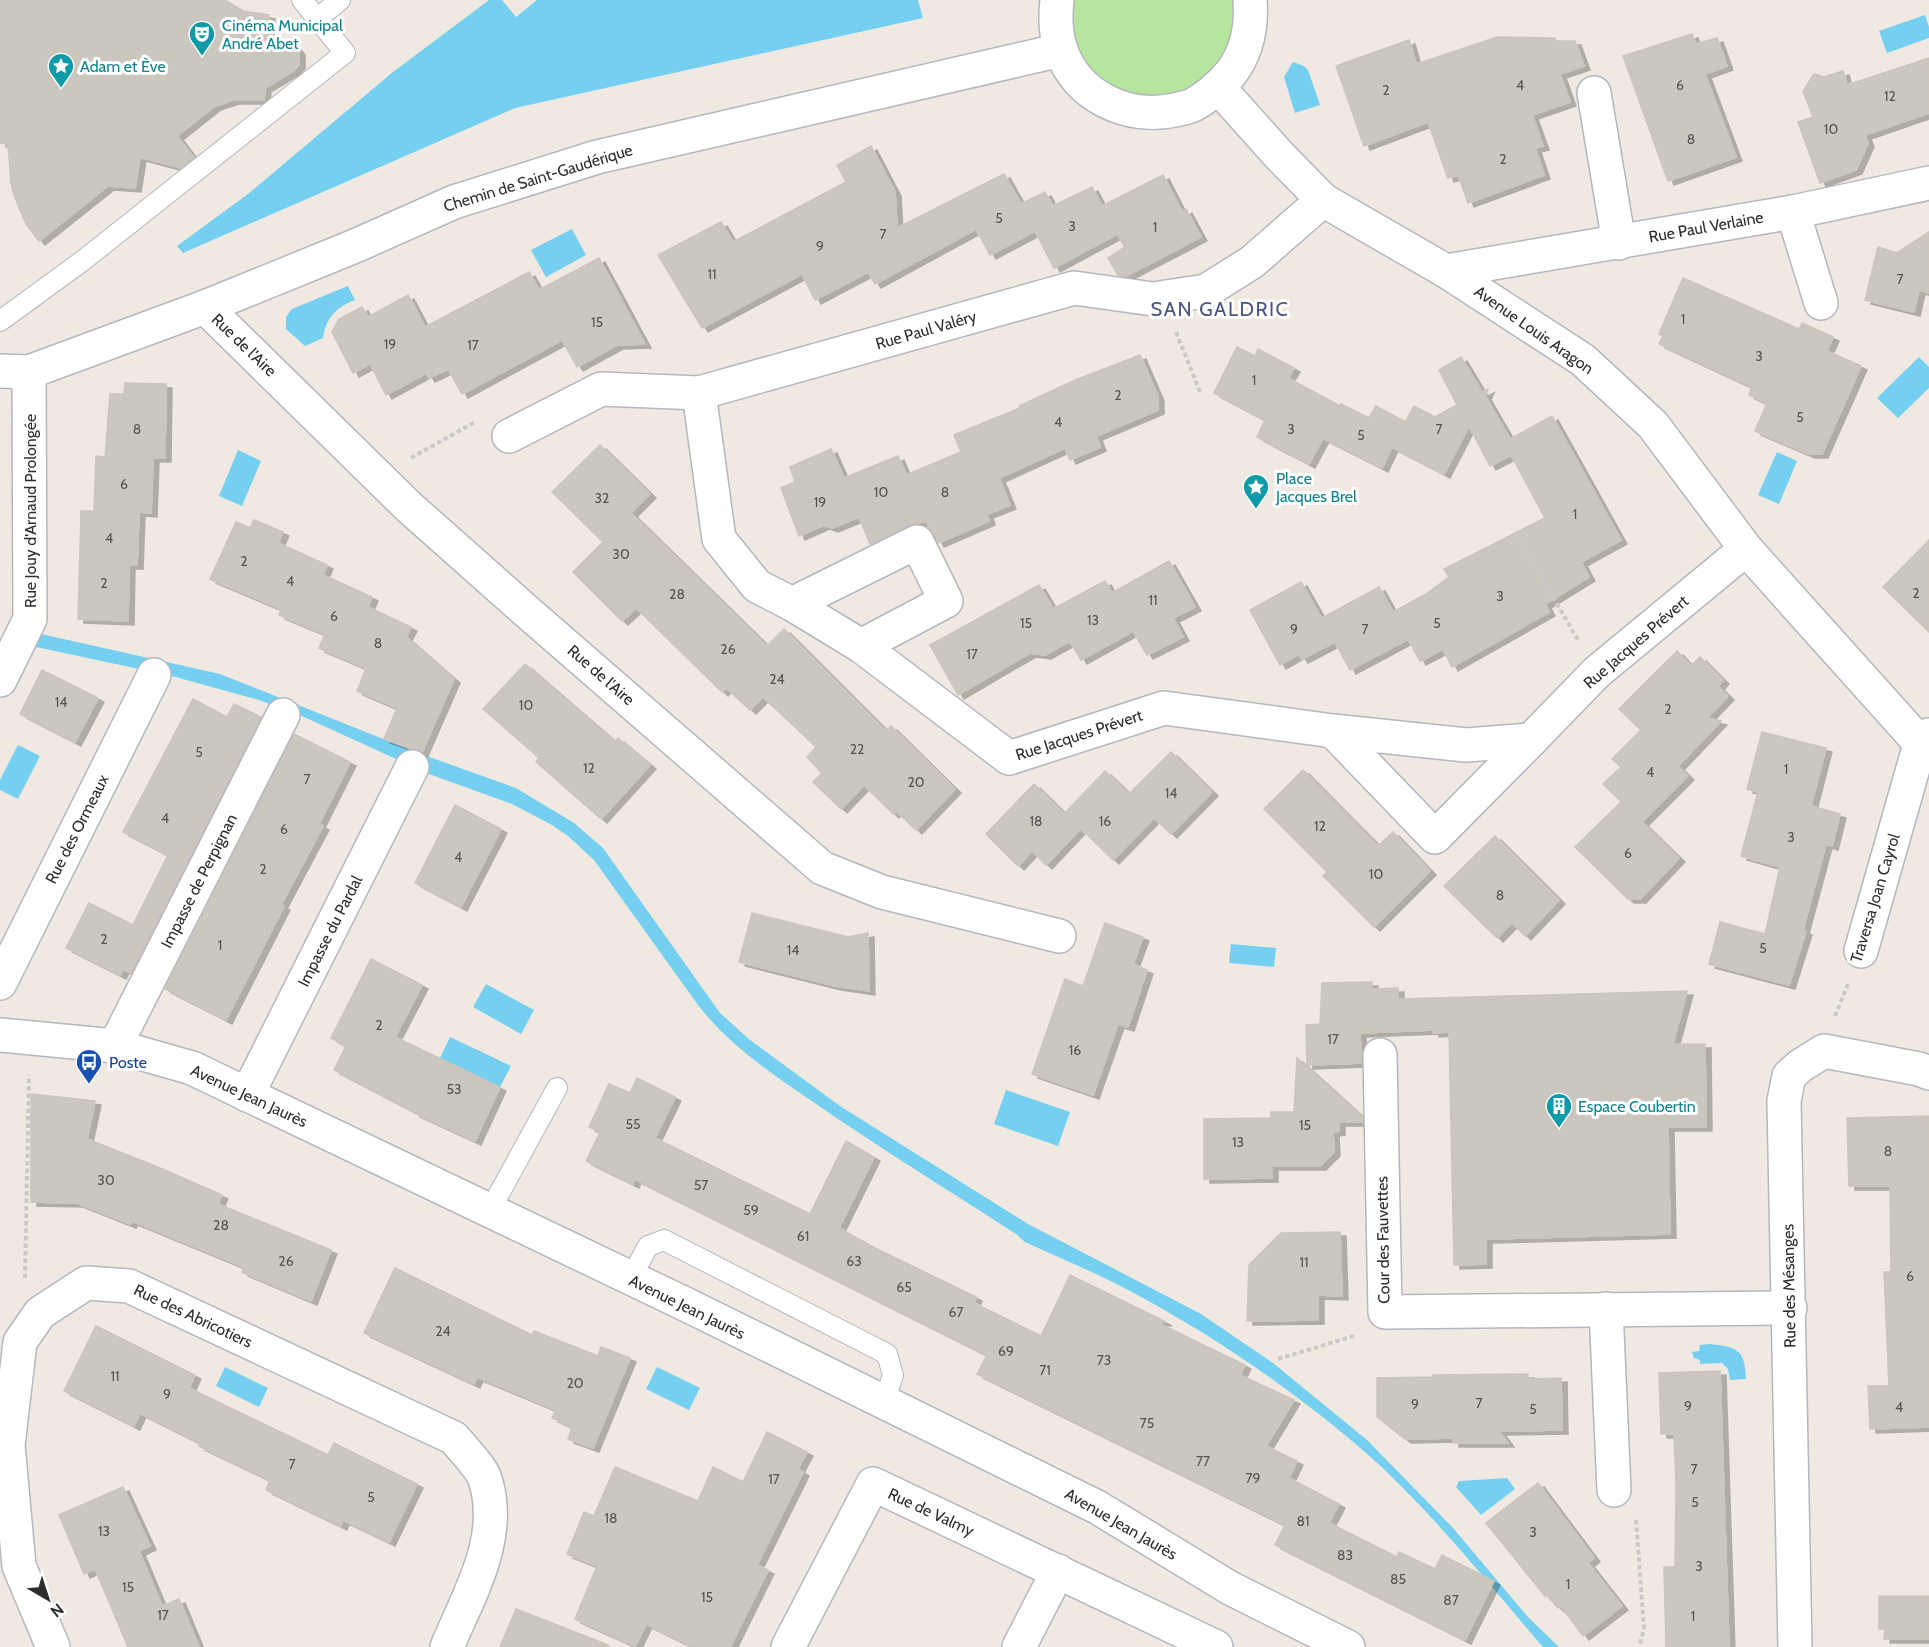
<svg xmlns="http://www.w3.org/2000/svg" width="1929" height="1647" font-family="Cabin,sans-serif">
<style>
.green{fill:#b6e59e}
.water{fill:#75cff0}
.building{fill:#cbc7bf;stroke:#cbc5ba;stroke-width:1.5;filter:url(#shadow)}
.lines{fill:none;stroke-linecap:round;stroke-linejoin:round}
.lane-casing{stroke:#b4b7c1;stroke-width:22}
.street-casing{stroke:#b4b7c1;stroke-width:36}
.secondary-casing{stroke:#b4b7c1;stroke-width:36}
.path{stroke:#c9c9c9;stroke-width:4;stroke-dasharray:4.5 3;stroke-linecap:butt}
.lane{stroke:#fff;stroke-width:20}
.street{stroke:#fff;stroke-width:33}
.secondary{stroke:#fff;stroke-width:33}
.labels{text-anchor:middle;dominant-baseline:central;stroke-width:6;stroke-linejoin:round;paint-order:stroke}
.number-label{font-size:14px;fill:#555452}
.culture-label{font-size:16px;fill:#0d838f;stroke:#fff;text-anchor:start}
.street-label{font-size:16px;fill:#2e2e2e;stroke:#fff}
.transit-label{font-size:16px;fill:#164399;stroke:#fff;text-anchor:start}
.quarter-label{font-size:20px;letter-spacing:1.5px;fill:#4d5680;stroke:#fff}
</style>
<defs>
<filter id="shadow"><feDropShadow dx="6" dy="4" stdDeviation="0" flood-color="#0004"/></filter>
</defs>
<rect width="100%" height="100%" fill="#efe9e1"/>
<!-- green -->
<path class="green" d="M1057 0H1250L1251 12 1191 106 1093 94Z"/>
<!-- water -->
<g class="water">
<path d="M489 0H502L516 17 537 0H918L923 18 515 108 183 253 177 246 248 194 393 72Z"/>
<path d="M1925 15 1929 27V38L1887 53 1879 31Z"/>
<path d="M1293 62 1304 66 1308 70 1320 105 1295 113 1284 77Z"/>
<path d="M572 229 586 255 546 277 531 250Z"/>
<path d="M348 286 355 300C336 307 326 318 323 338L305 346 286 329V317L292 309Z"/>
<path d="M1919 357 1929 367V388L1898 418 1877 398Z"/>
<path d="M238 450 261 461 242 506 219 496Z"/>
<path d="M1777 452 1797 461 1779 504 1758 495Z"/>
<path d="M41 634 220 674 421 754 516 788 574 823 603 848 720 1013 750 1040 840 1106 1028 1224 1201 1314 1273 1363 1367 1440 1453 1528 1528 1617 1559 1647H1543C1486 1581 1431 1510 1365 1452 1292 1389 1213 1335 1128 1290 1095 1272 1059 1258 1025 1242L1016 1234C947 1189 876 1146 809 1099 769 1072 727 1043 698 1005L594 860 568 836 552 825 512 804 429 774 304 717 259 700 172 676 36 647Z"/>
<path d="M18 745 40 756 18 799 0 790V780Z"/>
<path d="M1231 944 1276 948 1274 967 1229 963Z"/>
<path d="M486 984 534 1010 521 1034 473 1007Z"/>
<path d="M450 1037 511 1066 500 1087 440 1058Z"/>
<path d="M1006 1090 1070 1112 1058 1146 994 1124Z"/>
<path d="M1710 1344C1737 1347 1745 1349 1746 1379L1730 1380 1728 1369 1722 1363 1700 1364V1360L1694 1358 1692 1352 1699 1351 1700 1345Z"/>
<path d="M225 1367 268 1388 259 1407 216 1386Z"/>
<path d="M657 1367 700 1388 689 1410 646 1389Z"/>
<path d="M1507 1478 1515 1489 1481 1515 1456 1487 1459 1481Z"/>
</g>
<!-- building -->
<g class="building">
<path d="M0 0H225L243 11 269 15 268 34 293 43 299 51V65L293 71 265 88 264 100H233L215 106 177 136 194 158 181 168 140 157 135 188 108 186 39 241 26 224 14 195 11 183 8 144 0 143Z"/>
<path d="M1692 34 1696 44 1717 38 1727 66 1705 74 1736 157 1668 181 1623 56Z"/>
<path d="M1497 37 1555 38V41H1575L1584 66 1560 74 1570 102 1532 115 1543 146 1535 148 1544 175 1468 203 1458 175 1448 178 1428 122 1364 146 1336 66 1409 40 1416 64Z"/>
<path d="M1929 58V113L1865 135 1868 143 1856 170 1820 183 1798 122 1813 117 1803 91 1814 74 1824 77 1843 71 1847 85Z"/>
<path d="M871 146 895 192 897 228 1004 174 1021 204 1045 192 1053 206 1092 187 1102 206 1163 175 1182 212 1186 209 1201 237 1126 276 1118 275 1108 258 1125 247 1117 234 1054 268 1035 231 990 255 976 229 875 284 868 272 815 300 802 274 702 328 658 255 721 222 733 242 846 182 837 165Z"/>
<path d="M1929 232V293L1919 290 1914 312 1865 300 1878 247 1897 253Z"/>
<path d="M599 258 645 344 617 345 577 367 562 340 462 394 448 369 429 378 426 373 386 395 370 364 353 373 332 332 339 319 362 307 368 317 408 295 425 327 529 272 539 290Z"/>
<path d="M1683 278 1799 329 1802 323 1833 337 1827 351 1861 366 1822 454H1809L1755 431 1767 403 1749 395 1752 387 1659 344 1663 336 1659 334Z"/>
<path d="M1237 347 1255 356 1258 349 1294 368 1288 378 1340 406 1341 404 1369 418 1376 406 1404 421 1398 435 1414 406 1435 417 1457 405 1439 370 1461 357 1482 392 1488 389 1485 396 1510 439 1552 416 1621 540 1581 562 1589 577 1545 604 1549 612 1452 667 1443 649 1420 661 1408 639 1350 670 1322 618 1379 587 1393 612 1426 594 1449 577 1444 569 1545 518 1511 455 1490 466 1469 426 1444 474 1392 447 1382 468 1323 438 1309 464 1257 437 1265 420 1214 393Z"/>
<path d="M1140 355 1158 397V410L1096 436 1100 447 1070 460 1065 448 999 478 1010 505 987 514 989 521 938 543 926 521 909 525 870 544 859 517 832 528 824 525 799 536 781 488 795 482 790 467 831 449 844 478 898 456 906 475 961 452 954 435 1020 408 1019 406 1073 381Z"/>
<path d="M125 383 166 384 165 458H153L151 513 139 512 137 565H129L128 621 78 619 81 511H94L96 456 105 457 110 394H124Z"/>
<path d="M600 445 650 494 631 513 767 646 784 629 886 731 891 726 955 789 916 830 896 811 893 814 864 785 841 809 813 782 822 773 807 757 816 747 763 697 750 710 726 688 722 692 636 608 622 621 573 572 603 542 552 492Z"/>
<path d="M254 520 283 532 278 543 327 565 323 575 372 597 368 607 411 627 406 637 454 679 422 752 384 739 397 708 357 691 366 668 319 648 325 634 279 615 281 609 210 579 236 522 250 528Z"/>
<path d="M1929 540V632L1883 587Z"/>
<path d="M1169 561 1195 607 1173 618 1183 637 1147 655 1133 631 1081 660 1070 641 1045 655 1030 653 958 695 930 645 1039 585 1053 609 1105 581 1112 593Z"/>
<path d="M1301 582 1335 642 1302 659 1299 654 1280 665 1250 610Z"/>
<path d="M1677 651 1691 666 1700 657 1723 680 1718 686 1728 696 1707 718 1721 721 1678 766 1688 776 1642 822 1679 858 1640 899H1628L1575 847 1621 802 1637 817 1603 784 1621 767 1612 759 1641 730 1619 709Z"/>
<path d="M525 664 615 742 618 738 650 765 601 819 536 762 539 758 483 709Z"/>
<path d="M42 670 98 698 75 742 20 714Z"/>
<path d="M193 699 227 717 234 704 261 717 131 973 123 969 120 975 66 948 89 903 133 925 168 855 123 832Z"/>
<path d="M1762 732 1826 748 1811 806 1840 814 1832 846 1826 844 1803 930 1806 931 1789 985 1709 964 1720 922 1765 934 1780 867 1741 856 1758 792 1747 789Z"/>
<path d="M294 734 350 762 319 824 323 826 281 905 284 906 226 1020 165 989Z"/>
<path d="M1171 752 1212 792 1171 834 1154 818 1113 860 1065 813 1105 771 1129 794Z"/>
<path d="M1303 770 1378 846 1393 832 1430 871 1374 927 1323 876 1327 872 1264 809Z"/>
<path d="M1034 784 1080 829 1046 865 1032 851 1018 866 986 834Z"/>
<path d="M455 805 501 829 461 907 415 883Z"/>
<path d="M1495 836 1559 900 1525 936 1512 923 1497 938 1444 886Z"/>
<path d="M752 913 848 937 868 933 869 991 835 986 739 962Z"/>
<path d="M1105 923 1143 937 1133 964 1147 970 1128 1027 1118 1024 1093 1095 1032 1074 1065 979 1083 986Z"/>
<path d="M371 959 422 985 395 1037 500 1087 475 1141 414 1113 415 1112 334 1070 346 1046 331 1038Z"/>
<path d="M1372 982V989L1398 988V999L1687 991 1673 1044H1705L1706 1127H1668L1670 1234 1486 1239V1264L1454 1265 1449 1032 1433 1033V1030L1360 1033 1361 1063 1307 1065 1306 1025 1320 1024 1322 983Z"/>
<path d="M1297 1058 1362 1117 1363 1122H1339V1131L1333 1132 1334 1152 1320 1166H1272V1178L1204 1179V1119L1271 1118V1112H1294Z"/>
<path d="M637 1078 675 1097 655 1138 810 1214 846 1141 874 1157 839 1228 873 1247 976 1297 974 1303 1041 1336 1070 1275 1166 1322H1156L1245 1365 1240 1375 1294 1400 1266 1446 1297 1461 1289 1478 1339 1504 1329 1523 1397 1557 1399 1552 1435 1569 1442 1555 1494 1581 1465 1640 1275 1545 1285 1525 977 1374 987 1355 635 1179 633 1184 586 1161 600 1132 589 1127 609 1084 630 1093Z"/>
<path d="M31 1094 95 1101 87 1139 153 1165 222 1195 218 1204 331 1250 311 1301 242 1272 244 1267 132 1221 130 1224 77 1203 31 1202Z"/>
<path d="M1929 1116V1427L1870 1429 1868 1386H1889L1884 1272H1891L1890 1186H1849L1847 1118Z"/>
<path d="M1340 1232 1342 1296 1318 1295V1320L1247 1321 1249 1265 1281 1233Z"/>
<path d="M395 1268 532 1335 534 1331 598 1356 601 1347 630 1358 593 1448 568 1439 572 1427 552 1418 556 1410 477 1377 474 1384 364 1333Z"/>
<path d="M96 1326 195 1375 189 1388 328 1455 334 1443 417 1484 389 1542 343 1520 341 1526 266 1490 270 1480 199 1446 200 1443 140 1413 134 1426 64 1391Z"/>
<path d="M1720 1371 1729 1647H1666L1664 1567H1675L1676 1486 1674 1434H1661L1659 1373Z"/>
<path d="M1528 1374V1379L1561 1378 1562 1430 1499 1431 1508 1443H1453V1438L1405 1439 1377 1417V1378L1433 1377V1375Z"/>
<path d="M767 1432 807 1452 798 1469 803 1472 757 1565 768 1570 730 1647H693L646 1624 635 1646 575 1619 597 1566 567 1554 584 1512 594 1516 615 1467 698 1501 713 1467 743 1482Z"/>
<path d="M1538 1483 1594 1558 1588 1563 1622 1606 1583 1636 1561 1606 1558 1608 1546 1594 1545 1596 1486 1523Z"/>
<path d="M123 1487 150 1546 139 1551 162 1606 179 1599 199 1647H128L95 1569 84 1574 59 1515Z"/>
<path d="M1879 1596H1929V1639H1884L1885 1629H1879Z"/>
<path d="M516 1609 608 1645 607 1647H500Z"/>
</g>
<g class="lines">
<!-- lane casing -->
<g class="lane-casing">
<g id="lane">
<path d="M317 19 340 0"/>
<path d="M0 321 81 262 345 53 302 0"/>
<path d="M489 1212 557 1088"/>
<path d="M630 1280 648 1246 664 1240 887 1354 893 1375 884 1403"/>
</g>
</g>
<!-- street casing -->
<g class="street-casing">
<g id="street">
<path d="M1594 93 1619 243"/>
<path d="M1793 212 1821 303"/>
<path d="M1446 271 1793 212 1929 183"/>
<path d="M205 307 409 507 525 610 822 868 882 892 1059 936"/>
<path d="M0 371 29 372 205 307 355 246 454 202 597 157 1061 50"/>
<path d="M699 393 719 539 757 586 792 604 861 646 1009 758 1164 708 1333 731 1466 745 1531 740 1597 672 1746 549"/>
<path d="M509 436 601 389 699 393 1074 288 1153 299 1206 291 1252 262 1323 200"/>
<path d="M792 604 917 542 946 601 861 646"/>
<path d="M0 680 30 619 29 372"/>
<path d="M1333 731 1435 837 1531 740"/>
<path d="M1861 951 1920 744 1929 735"/>
<path d="M0 983 154 675"/>
<path d="M115 1046 283 715"/>
<path d="M1380 1055 1385 1312 1790 1308"/>
<path d="M247 1095 412 767"/>
<path d="M1606 1309 1614 1490"/>
<path d="M53 1647 19 1566 8 1445 20 1342 40 1313 86 1283 129 1286 454 1438C462 1448 481 1467 485 1479 504 1538 469 1594 447 1647"/>
<path d="M788 1647 873 1484 1216 1647"/>
<path d="M1019 1647 1058 1571"/>
<path d="M1795 1647 1784 1101 1789 1076 1800 1066 1824 1051 1919 1069 1929 1073"/>
</g>
</g>
<!-- secondary casing -->
<g class="secondary-casing">
<g id="secondary">
<path d="M1057 0C1055 17 1055 33 1061 50 1077 97 1128 120 1175 110 1181 108 1187 108 1193 105 1208 97 1220 86 1231 73 1247 52 1252 26 1250 0"/>
<path d="M1219 88 1278 154 1323 200 1446 271 1583 360 1653 425 1746 549 1929 753"/>
<path d="M0 1035 115 1046 192 1068 683 1303 1097 1507 1230 1588 1348 1647"/>
</g>
</g>
<!-- path -->
<g class="path">
<path d="M1176 332 1201 394"/>
<path d="M411 458 475 422"/>
<path d="M1515 532 1578 640"/>
<path d="M1835 1016 1848 984"/>
<path d="M25 1278 29 1075"/>
<path d="M1278 1359 1357 1335"/>
<path d="M1636 1520 1644 1629 1639 1647"/>
</g>
<!-- lane -->
<use href="#lane" class="lane"/>
<!-- street -->
<use href="#street" class="street"/>
<!-- secondary -->
<use href="#secondary" class="secondary"/>
</g>
<!-- icons -->
<defs>
<g id="theatre-pin" transform="scale(1.35)"><path d="M0 17L-7.5 6A9.5 9.5 0 1 1 7.5 6Z" fill="#0f9aa8" stroke="#fff"/><path d="M-5-5.5Q0-4 5-5.5V0Q5 5 0 6Q-5 5-5 0ZM-3.3-2.5H-1v1.5H-3.3ZM1-2.5H3.3v1.5H1ZM-2.8 1Q0 5.5 2.8 1Z" fill="#fff"/></g>
<g id="sight-pin" transform="scale(1.35)"><path d="M0 17L-7.5 6A9.5 9.5 0 1 1 7.5 6Z" fill="#0f9aa8" stroke="#fff"/><path d="M0-6L1.8-2.2L6-1.7L2.9 1.2L3.7 5.4L0 3.3L-3.7 5.4L-2.9 1.2L-6-1.7L-1.8-2.2Z" fill="#fff"/></g>
<g id="bus-pin" transform="scale(1.35)"><path d="M0 17L-7.5 6A9.5 9.5 0 1 1 7.5 6Z" fill="#1a4fb4" stroke="#fff"/><path d="M-5-6H5V4H4V6H2V4H-2V6H-4V4H-5ZM-3.5-4V0h7V-4ZM-3.5 1.2v1.5H-2V1.2ZM2 1.2v1.5H3.5V1.2Z" fill="#fff"/></g>
<g id="building-pin" transform="scale(1.35)"><path d="M0 17L-7.5 6A9.5 9.5 0 1 1 7.5 6Z" fill="#0f9aa8" stroke="#fff"/><path d="M-4-6H4V6H1V3H-1V6H-4ZM-2.5-4.3h1.7v1.8h-1.7ZM.8-4.3h1.7v1.8H.8ZM-2.5-1h1.7V.8h-1.7ZM.8-1h1.7V.8H.8Z" fill="#fff"/></g>
</defs>
<g fill-rule="evenodd">
<use href="#theatre-pin" x="202" y="34"/>
<use href="#sight-pin" x="61" y="66"/>
<use href="#sight-pin" x="1256" y="487"/>
<use href="#bus-pin" x="89" y="1062"/>
<use href="#building-pin" x="1559" y="1106"/>
</g>
<g class="labels">
<!-- number labels -->
<g class="number-label">
<text x="1520" y="85">4</text>
<text x="1680" y="85">6</text>
<text x="1386" y="90">2</text>
<text x="1890" y="96">12</text>
<text x="1831" y="129">10</text>
<text x="1691" y="139">8</text>
<text x="1503" y="159">2</text>
<text x="999" y="218">5</text>
<text x="1072" y="226">3</text>
<text x="1155" y="227">1</text>
<text x="883" y="234">7</text>
<text x="820" y="246">9</text>
<text x="712" y="274">11</text>
<text x="1900" y="279">7</text>
<text x="1683" y="319">1</text>
<text x="597" y="322">15</text>
<text x="390" y="344">19</text>
<text x="473" y="345">17</text>
<text x="1759" y="356">3</text>
<text x="1254" y="380">1</text>
<text x="1118" y="395">2</text>
<text x="1800" y="417">5</text>
<text x="1058" y="422">4</text>
<text x="137" y="429">8</text>
<text x="1291" y="429">3</text>
<text x="1439" y="429">7</text>
<text x="1361" y="435">5</text>
<text x="124" y="484">6</text>
<text x="881" y="492">10</text>
<text x="945" y="492">8</text>
<text x="602" y="498">32</text>
<text x="820" y="502">19</text>
<text x="1575" y="514">1</text>
<text x="109" y="538">4</text>
<text x="621" y="554">30</text>
<text x="244" y="561">2</text>
<text x="290" y="581">4</text>
<text x="104" y="583">2</text>
<text x="1916" y="593">2</text>
<text x="677" y="594">28</text>
<text x="1500" y="596">3</text>
<text x="1153" y="600">11</text>
<text x="334" y="616">6</text>
<text x="1093" y="620">13</text>
<text x="1026" y="623">15</text>
<text x="1437" y="623">5</text>
<text x="1294" y="629">9</text>
<text x="1365" y="629">7</text>
<text x="378" y="643">8</text>
<text x="728" y="649">26</text>
<text x="972" y="654">17</text>
<text x="777" y="679">24</text>
<text x="61" y="702">14</text>
<text x="526" y="705">10</text>
<text x="1668" y="709">2</text>
<text x="857" y="749">22</text>
<text x="199" y="752">5</text>
<text x="589" y="768">12</text>
<text x="1786" y="769">1</text>
<text x="1650" y="772">4</text>
<text x="307" y="779">7</text>
<text x="916" y="782">20</text>
<text x="1171" y="793">14</text>
<text x="165" y="818">4</text>
<text x="1036" y="821">18</text>
<text x="1105" y="821">16</text>
<text x="1320" y="826">12</text>
<text x="284" y="829">6</text>
<text x="1791" y="837">3</text>
<text x="1628" y="853">6</text>
<text x="458" y="857">4</text>
<text x="263" y="869">2</text>
<text x="1376" y="874">10</text>
<text x="1500" y="895">8</text>
<text x="104" y="939">2</text>
<text x="220" y="945">1</text>
<text x="1763" y="948">5</text>
<text x="793" y="950">14</text>
<text x="379" y="1025">2</text>
<text x="1333" y="1039">17</text>
<text x="1075" y="1050">16</text>
<text x="454" y="1089">53</text>
<text x="633" y="1124">55</text>
<text x="1305" y="1125">15</text>
<text x="1238" y="1142">13</text>
<text x="1888" y="1151">8</text>
<text x="106" y="1180">30</text>
<text x="701" y="1185">57</text>
<text x="751" y="1210">59</text>
<text x="221" y="1225">28</text>
<text x="803" y="1236">61</text>
<text x="286" y="1261">26</text>
<text x="854" y="1261">63</text>
<text x="1304" y="1262">11</text>
<text x="1910" y="1276">6</text>
<text x="904" y="1287">65</text>
<text x="956" y="1312">67</text>
<text x="443" y="1331">24</text>
<text x="1006" y="1351">69</text>
<text x="1104" y="1360">73</text>
<text x="1045" y="1370">71</text>
<text x="115" y="1376">11</text>
<text x="575" y="1383">20</text>
<text x="167" y="1394">9</text>
<text x="1479" y="1403">7</text>
<text x="1415" y="1404">9</text>
<text x="1688" y="1406">9</text>
<text x="1899" y="1407">4</text>
<text x="1533" y="1409">5</text>
<text x="1147" y="1423">75</text>
<text x="1203" y="1461">77</text>
<text x="292" y="1464">7</text>
<text x="1694" y="1469">7</text>
<text x="1253" y="1478">79</text>
<text x="774" y="1479">17</text>
<text x="371" y="1497">5</text>
<text x="1695" y="1502">5</text>
<text x="611" y="1518">18</text>
<text x="1303" y="1521">81</text>
<text x="104" y="1531">13</text>
<text x="1533" y="1532">3</text>
<text x="1345" y="1555">83</text>
<text x="1699" y="1566">3</text>
<text x="1398" y="1579">85</text>
<text x="1568" y="1584">1</text>
<text x="128" y="1587">15</text>
<text x="707" y="1597">15</text>
<text x="1451" y="1600">87</text>
<text x="163" y="1615">17</text>
<text x="1693" y="1616">1</text>
</g>
<!-- culture labels -->
<g class="culture-label">
<text x="222" y="25">Cinéma Municipal<tspan x="222" dy="18">André Abet</tspan></text>
<text x="80" y="66">Adam et Ève</text>
<text x="1276" y="478">Place<tspan x="1276" dy="18">Jacques Brel</tspan></text>
<text x="1578" y="1106">Espace Coubertin</text>
</g>
<!-- street labels -->
<g class="street-label">
<text transform="translate(538 178) rotate(-17)">Chemin de Saint-Gaudérique</text>
<text transform="translate(1706 227) rotate(-10)">Rue Paul Verlaine</text>
<text transform="translate(926 330) rotate(-16)">Rue Paul Valéry</text>
<text transform="translate(1534 330) rotate(35)">Avenue Louis Aragon</text>
<text transform="translate(244 345) rotate(44)">Rue de l'Aire</text>
<text transform="translate(30 511) rotate(-90)">Rue Jouy d'Arnaud Prolongée</text>
<text transform="translate(1636 642) rotate(-41)">Rue Jacques Prévert</text>
<text transform="translate(601 675) rotate(41)">Rue de l'Aire</text>
<text transform="translate(1079 735) rotate(-18)">Rue Jacques Prévert</text>
<text transform="translate(77 829) rotate(-63)">Rue des Ormeaux</text>
<text transform="translate(199 881) rotate(-63)">Impasse de Perpignan</text>
<text transform="translate(1875 898) rotate(-73)">Traversa Joan Cayrol</text>
<text transform="translate(330 931) rotate(-63)">Impasse du Pardal</text>
<text transform="translate(249 1096) rotate(25)">Avenue Jean Jaurès</text>
<text transform="translate(1383 1240) rotate(-91)">Cour des Fauvettes</text>
<text transform="translate(1789 1286) rotate(-91)">Rue des Mésanges</text>
<text transform="translate(687 1307) rotate(26)">Avenue Jean Jaurès</text>
<text transform="translate(193 1316) rotate(25)">Rue des Abricotiers</text>
<text transform="translate(931 1512) rotate(25)">Rue de Valmy</text>
<text transform="translate(1121 1524) rotate(30)">Avenue Jean Jaurès</text>
</g>
<!-- transit labels -->
<g class="transit-label">
<text x="109" y="1062">Poste</text>
</g>
<!-- quarter labels -->
<g class="quarter-label">
<text x="1220" y="309">SAN GALDRIC</text>
</g>
</g>
<!-- north arrow -->
<g transform="translate(48 1599) rotate(141)" stroke="#ffffff" stroke-width="4.5" paint-order="stroke">
<path d="M0-4.5L10 22L0 15L-10 22Z" fill="#2e2e2e"/>
<text y="-9" font-size="16" font-weight="bold" text-anchor="middle" fill="#2e2e2e">N</text>
</g>
</svg>
